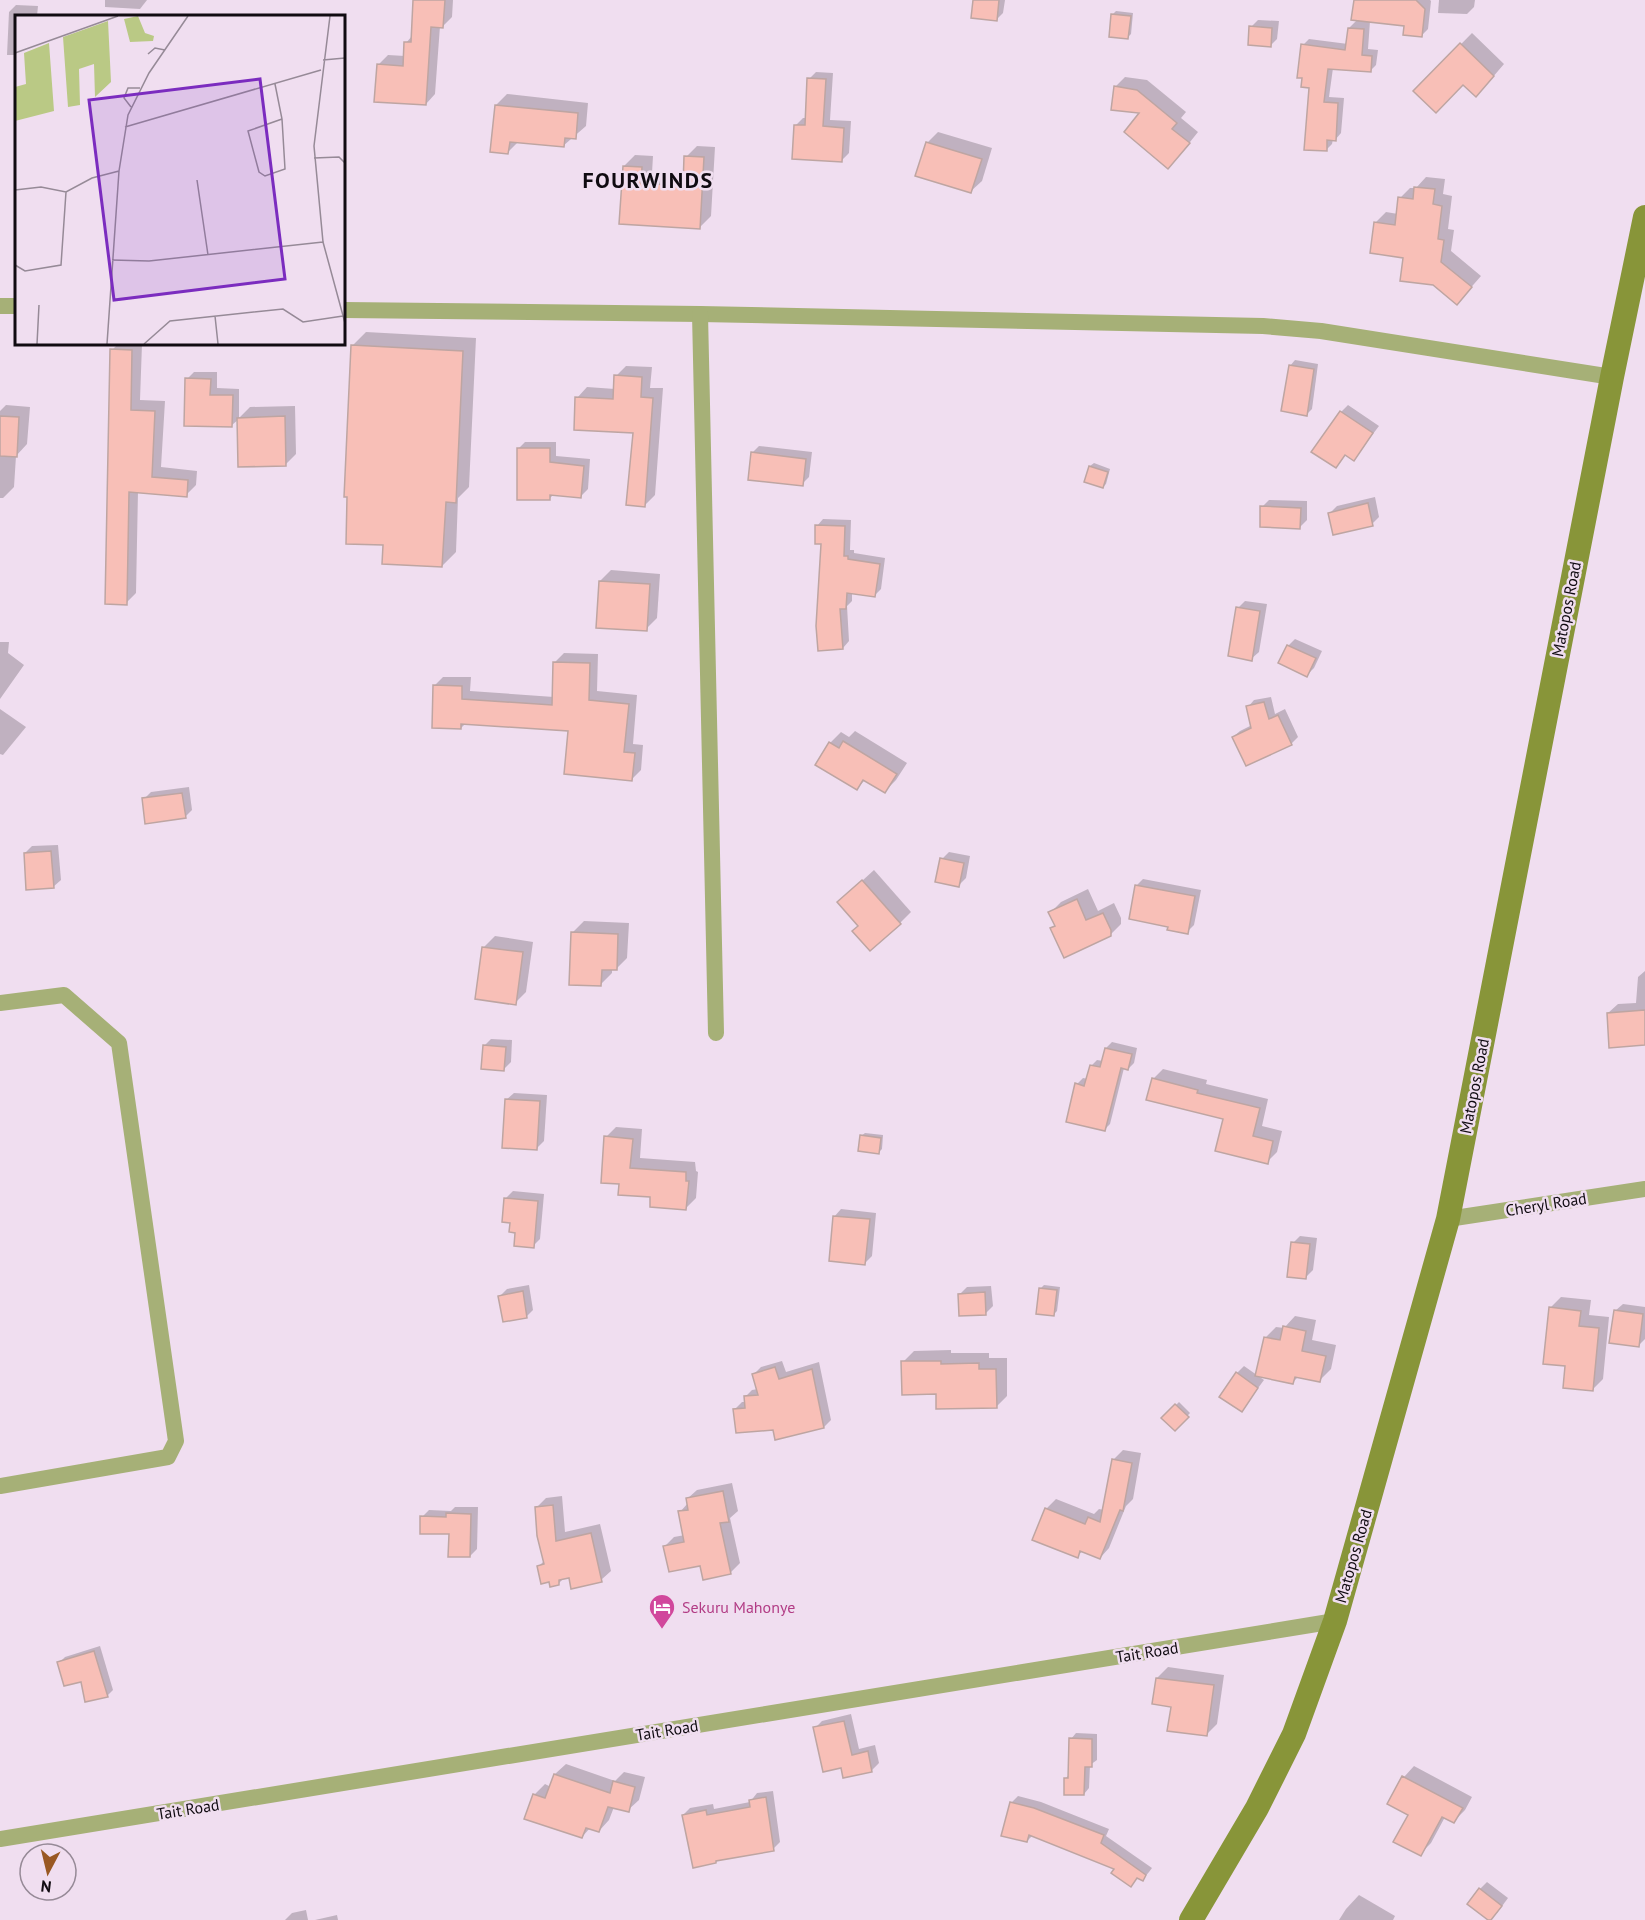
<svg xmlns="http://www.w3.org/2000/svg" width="1645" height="1920" font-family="'PT Sans',sans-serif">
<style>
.shadow{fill:#0003}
.building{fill:#f8bfb7;stroke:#bea5a2;stroke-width:1.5}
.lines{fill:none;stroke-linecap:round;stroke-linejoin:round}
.minor{stroke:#a6b077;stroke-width:16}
.secondary{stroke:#889539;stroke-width:24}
.labels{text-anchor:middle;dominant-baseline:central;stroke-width:5;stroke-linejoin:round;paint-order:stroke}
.street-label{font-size:16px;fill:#100b11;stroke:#f0def0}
.hotel-label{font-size:16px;fill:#b23c85;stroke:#f0def0;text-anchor:start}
.district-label{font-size:22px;font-weight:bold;letter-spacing:1.5px;fill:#100b11;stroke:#f0def0}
.inset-road{fill:none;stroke:#968a97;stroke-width:1.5}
.view{fill:#7b2cbf;fill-opacity:0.15;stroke:#7b2cbf;stroke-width:3}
.inset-edge{fill:none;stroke:#100b11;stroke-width:3}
</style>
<rect width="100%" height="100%" fill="#f0def0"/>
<!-- shadow -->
<g class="shadow">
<path d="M105 0H147L140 9 105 7Z"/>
<path d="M415 0H453L452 17 443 26H440L435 94 426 104 378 65 388 55 405 56 406 43 412 36Z"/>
<path d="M975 0H1005L1003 13 996 20Z"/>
<path d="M1355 0H1430L1431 1 1428 29 1421 36 1406 24 1370 21 1368 49 1378 50 1376 65 1370 71 1333 68 1329 97 1344 98 1341 133 1335 140 1333 139 1332 144 1326 150 1310 87 1303 45 1309 39 1348 44 1349 28 1358 19Z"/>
<path d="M1439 0H1475L1474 7 1467 14 1438 13Z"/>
<path d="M16 5 38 6 37 16H16V55H7L9 12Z"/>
<path d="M1116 11 1133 13 1131 34 1128 37 1113 14Z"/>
<path d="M1258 20 1279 21 1277 39 1270 46 1251 27Z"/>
<path d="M1472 33 1504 64 1486 85 1463 83 1415 91Z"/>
<path d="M816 72 833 73 830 120 851 121 849 153 842 160 796 125 803 118H807L809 79Z"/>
<path d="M1125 77 1147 80 1186 112 1181 118 1198 132 1178 157 1142 112 1115 87Z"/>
<path d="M507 94 588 103 586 126 563 146 519 141 508 152 496 105Z"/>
<path d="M938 132 992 148 982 181 971 191 927 143Z"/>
<path d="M697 146 715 147 711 216 700 227 621 222 624 166 635 155 653 156 652 173 685 175 686 157Z"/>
<path d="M1426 177 1445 179 1443 194 1452 196 1448 229 1454 230 1451 251 1481 276 1467 292 1404 256 1375 223 1386 212 1398 214 1400 198 1410 188H1416Z"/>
<path d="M366 332 476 338 469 487 458 498 456 552 442 566 385 543 352 346Z"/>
<path d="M118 344H142L140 400 165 401 161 467 197 471 196 485 186 495 138 491 136 593 126 603 112 350Z"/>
<path d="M1295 360 1318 364 1312 409 1306 415 1290 366Z"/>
<path d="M626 366 652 367 650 388H663L655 495 645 505 634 431 577 398 587 387 615 389 616 376Z"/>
<path d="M194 372H217V388L239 389V418L250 407 295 406 296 454 285 465 239 419 232 425 187 379Z"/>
<path d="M6 405 30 407 27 444 16 456 14 487 3 498H0V411Z"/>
<path d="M1348 405 1379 426 1354 459 1346 454 1336 467 1341 412Z"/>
<path d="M525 442H556V456L590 459 588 489 581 496 554 494 549 499 518 449Z"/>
<path d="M759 446 812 452 809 477 802 484 752 453Z"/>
<path d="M1094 463 1110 469 1106 484 1103 487 1090 466Z"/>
<path d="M1375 497 1379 517 1372 524 1330 513 1337 506Z"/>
<path d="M1269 500 1307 501V520L1300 527 1262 507Z"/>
<path d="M823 519 851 520 850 550H854V553L885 558 881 589 874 596 852 592V601L847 606 849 641 843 648 822 542 817 526Z"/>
<path d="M611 570 660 574 657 618 646 629 600 581Z"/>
<path d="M1245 601 1267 604 1259 652 1251 659 1238 608Z"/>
<path d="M1295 639 1322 651 1314 668 1307 675 1288 646Z"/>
<path d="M0 642H9L8 653 24 665 0 699Z"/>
<path d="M564 653 598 654 597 691 637 695 633 744 643 745 641 770 632 779 570 730 466 723 461 728 434 686 443 677H471L470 691 554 697 555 662Z"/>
<path d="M1271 697 1275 714 1285 709 1298 737 1292 743 1246 764 1233 737 1240 731 1252 725 1248 707 1254 700Z"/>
<path d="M0 709 26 727 3 755 0 754Z"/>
<path d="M855 731 907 763 896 780 885 791 865 780 856 789 830 743 841 732 849 737Z"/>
<path d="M189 787 192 810 185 817 144 799 151 792Z"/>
<path d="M58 845 61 880 53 887 25 853 32 846Z"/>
<path d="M949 852 970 856 966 878 958 886 942 859Z"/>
<path d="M874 870 911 912 900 923 860 926 850 892Z"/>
<path d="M1143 879 1201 890 1194 925 1187 932 1169 926 1136 886Z"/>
<path d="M1088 889 1098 911 1114 903 1121 918V924L1110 935 1052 928 1056 924 1050 913 1061 902Z"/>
<path d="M584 921 629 923 627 958 616 969H612V973L601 984 573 932Z"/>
<path d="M495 936 533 942 526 992 515 1003 484 947Z"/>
<path d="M1645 971V1043L1608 1013 1618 1004 1636 1003 1638 977Z"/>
<path d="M491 1039 512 1040 511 1062 504 1069 484 1046Z"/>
<path d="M1112 1042 1137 1048 1134 1063 1128 1069 1124 1068 1110 1124 1104 1130 1077 1084 1083 1078 1088 1079 1091 1066 1097 1060 1103 1061 1106 1048Z"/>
<path d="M1163 1069 1207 1080 1206 1084 1268 1099 1262 1126 1282 1131 1277 1152 1267 1162 1224 1118 1153 1079Z"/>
<path d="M514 1093 547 1095 544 1141 537 1148 506 1100Z"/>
<path d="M616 1127 642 1129 640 1158 695 1162 696 1171 698 1172 696 1198 686 1208 621 1183 606 1137Z"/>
<path d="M865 1133 883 1135 882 1149 879 1152 861 1136Z"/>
<path d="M513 1191 544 1194 540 1239 533 1246 517 1231 512 1221 506 1198Z"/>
<path d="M841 1209 876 1213 872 1256 865 1263 834 1217Z"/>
<path d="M1300 1236 1317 1238 1313 1270 1306 1277 1293 1243Z"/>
<path d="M529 1285 533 1310 526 1317 500 1296 507 1289Z"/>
<path d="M1044 1285 1060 1287 1057 1311 1054 1314 1041 1288Z"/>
<path d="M991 1286 993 1306 986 1313 960 1294 967 1287Z"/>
<path d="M1561 1297 1591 1300 1589 1315 1609 1317 1603 1379 1592 1390 1567 1365 1550 1308Z"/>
<path d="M1623 1304 1645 1307V1339L1638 1346 1615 1311Z"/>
<path d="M1295 1316 1316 1320 1312 1340 1336 1345 1331 1369 1320 1380 1299 1376 1293 1382 1265 1338 1276 1327 1284 1328Z"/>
<path d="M951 1350V1353H989V1358H1007V1396L996 1407 937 1393 903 1362 914 1351Z"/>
<path d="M782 1361 786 1372 819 1362 831 1420 824 1427 774 1428 735 1409 742 1402H746L745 1397 752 1390 758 1389 754 1374 761 1367Z"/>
<path d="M1244 1366 1264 1380 1241 1411 1237 1373Z"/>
<path d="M1179 1402 1190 1413 1175 1429 1163 1418Z"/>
<path d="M1123 1450 1141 1453 1133 1499 1126 1506 1109 1548 1100 1558 1083 1551 1077 1556 1034 1539 1046 1509 1056 1499 1094 1514 1099 1509 1104 1510 1113 1460Z"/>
<path d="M732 1483 738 1511 730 1518 740 1563 730 1573 701 1564 665 1546 674 1537 685 1535 680 1512 688 1503 687 1499 697 1490Z"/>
<path d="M562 1496 565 1532 600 1524 611 1571 601 1580 570 1576 565 1577 558 1584 550 1581 539 1566 545 1560 537 1507 546 1498Z"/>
<path d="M455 1507H478L477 1549 470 1556 450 1533 422 1517 429 1510 451 1511Z"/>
<path d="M100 1646 113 1690 107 1696 59 1663 65 1657Z"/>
<path d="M1168 1667 1224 1675 1217 1724 1206 1735 1172 1706 1157 1678Z"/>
<path d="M851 1714 859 1749 875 1745 879 1763 872 1770 842 1767 815 1728 822 1721Z"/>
<path d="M1076 1733 1097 1734V1760L1090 1765 1089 1788 1084 1794 1066 1778 1070 1774 1071 1739Z"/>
<path d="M566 1764 615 1781 624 1772 645 1777 639 1800 628 1810 614 1807 609 1820 599 1831 590 1828 582 1837 534 1795 545 1784 551 1787 555 1774Z"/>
<path d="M1414 1766 1472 1797 1465 1810 1454 1821 1445 1817 1431 1843 1420 1854 1410 1814 1404 1777Z"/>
<path d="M773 1791 780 1842 773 1849 719 1859 716 1862 683 1815 690 1808 713 1804 714 1809 750 1802 757 1793Z"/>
<path d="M1018 1796 1041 1802 1109 1829 1106 1836 1152 1868 1149 1872 1143 1879 1138 1877 1130 1885 1116 1868 1033 1835 1027 1841 1011 1803Z"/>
<path d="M1487 1882 1508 1898 1497 1913 1480 1889Z"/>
<path d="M1359 1895 1395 1916 1393 1920H1339L1346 1909Z"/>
<path d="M306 1910 308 1920H285L292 1913Z"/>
<path d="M337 1915 338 1920H315Z"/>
</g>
<!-- building -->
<g class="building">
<path d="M413 0H445L443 28 431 27 426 105 374 102 377 64 403 66 404 42H411Z"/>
<path d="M973 0H999L997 21 971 18Z"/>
<path d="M1354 0H1416L1425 9 1422 37 1403 35 1404 26 1351 20Z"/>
<path d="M1111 14 1131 16 1128 39 1109 37Z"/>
<path d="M1249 26 1272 28 1271 47 1248 45Z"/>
<path d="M1348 28 1364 29 1362 55 1372 56 1371 72 1328 69 1324 102 1338 103 1336 141 1327 140V151L1304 150 1309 88 1301 87 1302 78H1297L1301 44 1345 50Z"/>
<path d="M1460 43 1494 76 1476 97 1463 85 1436 113 1413 91Z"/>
<path d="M807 78 826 79 823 126 844 128 842 162 792 159 794 125H805Z"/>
<path d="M1114 86 1137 90 1177 123 1172 129 1190 143 1168 169 1124 132 1139 113 1111 110Z"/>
<path d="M495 105 578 113 576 139 565 138 564 147 510 142 508 154 490 152Z"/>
<path d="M926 142 982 159 971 193 915 176Z"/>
<path d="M684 156 704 157 700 229 619 224 623 166 642 167 641 183 683 186Z"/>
<path d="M1414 187 1435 189 1433 204 1442 206 1438 239 1444 240 1441 262 1472 287 1457 305 1433 285 1400 281 1403 258 1370 253 1374 222 1395 225 1398 197 1413 199Z"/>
<path d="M351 345 463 351 456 503 446 502 442 567 382 564 383 545 346 544 347 497H344Z"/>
<path d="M110 349 132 350 131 410 155 411 152 477 188 480 187 497 129 492 127 605 105 604Z"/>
<path d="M1289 365 1314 369 1307 416 1281 411Z"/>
<path d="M614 375 642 377 641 397 653 398 645 507 626 505 633 433 574 430 575 397 613 399Z"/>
<path d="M185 378 211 379 210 395H233L232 427 184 426Z"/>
<path d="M1340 411 1373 433 1354 461 1345 455 1336 468 1311 452Z"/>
<path d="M0 416 19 417 17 457 0 456Z"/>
<path d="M285 416 286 466 238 467 237 418Z"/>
<path d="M517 448H550V462L584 466 581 498 550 495V500H517Z"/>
<path d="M751 452 806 459 803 486 748 480Z"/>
<path d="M1089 466 1108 472 1103 488 1084 482Z"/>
<path d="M1368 503 1373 526 1333 535 1328 513Z"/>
<path d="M1260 506 1301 508 1300 529 1260 527Z"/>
<path d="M815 525 845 526 844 556H848V559L880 564 875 597 847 593 846 609H840L843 649 818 651 816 626 821 544H815Z"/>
<path d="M599 581 650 584 647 631 596 628Z"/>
<path d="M1236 607 1260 611 1252 661 1228 656Z"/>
<path d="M1287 645 1316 658 1307 677 1278 663Z"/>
<path d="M553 662 590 663 589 700 629 704 624 752 635 753 632 781 564 774 568 731 461 724V729L432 728 433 685 462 686V699L552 705Z"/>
<path d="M1264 702 1269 719 1278 715 1292 745 1246 766 1232 737 1251 728 1246 706Z"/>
<path d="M843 741 897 774 885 793 863 780 857 790 815 765 829 742 839 748Z"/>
<path d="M182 793 186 818 145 824 142 798Z"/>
<path d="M51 851 54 888 26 890 24 853Z"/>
<path d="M940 858 964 863 959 887 935 882Z"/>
<path d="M862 880 901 924 870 951 852 931 858 926 837 902Z"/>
<path d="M1135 885 1195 896 1188 934 1167 930 1168 927 1129 919Z"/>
<path d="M1077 899 1086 920 1103 913 1111 930V936L1064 958 1050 928 1055 926 1048 912Z"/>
<path d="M571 932 618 934 617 970H602L601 986 569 985Z"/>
<path d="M482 947 523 952 516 1005 475 999Z"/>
<path d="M1645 1010V1045L1609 1048 1607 1013Z"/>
<path d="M483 1045 506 1047 504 1071 481 1069Z"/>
<path d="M1105 1048 1132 1054 1128 1070 1121 1068 1105 1131 1066 1122 1075 1083 1084 1086 1090 1065 1100 1067Z"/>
<path d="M1152 1078 1198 1090 1197 1093 1260 1108 1253 1136 1273 1141 1268 1164 1215 1151 1223 1119 1146 1100Z"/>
<path d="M505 1099 540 1101 537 1150 502 1148Z"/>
<path d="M860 1135 881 1138 879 1154 858 1151Z"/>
<path d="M604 1136 633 1139 630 1168 686 1172V1181H689L686 1210 650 1207V1197L618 1195 619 1184 601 1183Z"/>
<path d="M504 1198 538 1201 534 1248 514 1246 515 1233 509 1232 510 1223 502 1222Z"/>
<path d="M833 1216 870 1219 865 1265 829 1261Z"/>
<path d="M1291 1242 1310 1244 1306 1279 1287 1277Z"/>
<path d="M1039 1288 1057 1290 1054 1316 1036 1314Z"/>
<path d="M523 1291 527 1318 503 1322 498 1296Z"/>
<path d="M985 1292 986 1315 959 1316 958 1294Z"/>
<path d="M1549 1307 1581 1311 1579 1326 1599 1328 1593 1391 1563 1388 1565 1366 1543 1364Z"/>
<path d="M1614 1310 1643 1314 1639 1347 1609 1343Z"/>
<path d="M1283 1326 1306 1331 1302 1351 1326 1356 1320 1382 1295 1377 1293 1384 1255 1376 1264 1337 1280 1340Z"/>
<path d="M901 1361H941V1364L979 1363V1369H996L997 1408 936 1409V1394L902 1395Z"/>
<path d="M775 1367 779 1379 812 1369 824 1428 775 1440 773 1430 736 1433 733 1409 745 1408 744 1396 758 1395 752 1374Z"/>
<path d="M1236 1372 1258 1388 1242 1412 1219 1397Z"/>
<path d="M1175 1404 1189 1417 1175 1431 1161 1418Z"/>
<path d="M1112 1459 1132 1463 1123 1511 1120 1510 1100 1559 1080 1551 1078 1558 1032 1540 1045 1508 1085 1524 1088 1517 1100 1522Z"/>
<path d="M723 1491 729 1522 720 1523 731 1574 703 1580 700 1566 669 1572 663 1546 684 1542 678 1511 688 1510 686 1498Z"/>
<path d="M553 1505 556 1541 591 1533 602 1582 571 1589 569 1578 559 1580V1585L550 1587 549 1582 541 1584 537 1566 544 1564 537 1536 535 1507Z"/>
<path d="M446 1513 471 1514 470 1557H448L449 1534H420V1516L446 1517Z"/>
<path d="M94 1651 108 1697 85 1702 81 1682 64 1686 57 1662Z"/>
<path d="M1156 1678 1214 1685 1207 1736 1167 1731 1171 1707 1152 1704Z"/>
<path d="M844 1721 852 1755 868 1751 872 1772 843 1778 841 1768 823 1772 813 1727Z"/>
<path d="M1069 1738 1092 1739V1767H1085L1084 1795H1064V1778H1068Z"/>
<path d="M554 1774 610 1793 613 1781 635 1787 629 1812 608 1807 599 1832 586 1828 582 1838 524 1819 533 1794 545 1798Z"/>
<path d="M1402 1776 1463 1808 1454 1823 1442 1817 1421 1856 1393 1842 1408 1815 1387 1804Z"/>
<path d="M766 1797 774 1851 716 1861V1863L693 1868 682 1815 706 1810 707 1815 750 1807 749 1800Z"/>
<path d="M1010 1802 1034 1808 1104 1835 1101 1843 1146 1875 1143 1881 1137 1878 1131 1887 1111 1873 1114 1869 1029 1835 1027 1842 1001 1836Z"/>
<path d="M1479 1888 1502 1906 1491 1920H1488L1467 1904Z"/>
</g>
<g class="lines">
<!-- minor -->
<g class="minor">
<path d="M0 306H16"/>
<path d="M344 310 700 314 1263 326 1321 331 1612 377"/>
<path d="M700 314 716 1033"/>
<path d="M0 1003 64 995 119 1043 176 1441 168 1457 0 1486"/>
<path d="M1448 1219 1645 1189"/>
<path d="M0 1839 1335 1621"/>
</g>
<!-- secondary -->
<path class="secondary" d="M1191 1920 1257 1808 1294 1734 1335 1621 1448 1219 1612 377 1645 217"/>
</g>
<!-- icons -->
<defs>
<g id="hotel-pin" transform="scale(1.35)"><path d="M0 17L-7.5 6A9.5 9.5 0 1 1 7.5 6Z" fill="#d1479c" stroke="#f0def0"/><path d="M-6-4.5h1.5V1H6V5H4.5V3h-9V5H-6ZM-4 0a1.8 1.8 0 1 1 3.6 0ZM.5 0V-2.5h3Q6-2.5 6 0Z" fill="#fff"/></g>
</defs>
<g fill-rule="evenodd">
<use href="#hotel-pin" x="662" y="1607"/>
</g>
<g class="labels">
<!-- street labels -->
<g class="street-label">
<text transform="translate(1566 609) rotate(-79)">Matopos Road</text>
<text transform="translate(1474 1086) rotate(-79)">Matopos Road</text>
<text transform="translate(1546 1204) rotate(-9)">Cheryl Road</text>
<text transform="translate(1353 1556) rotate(-74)">Matopos Road</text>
<text transform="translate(1147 1652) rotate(-9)">Tait Road</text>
<text transform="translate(667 1730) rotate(-9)">Tait Road</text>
<text transform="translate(188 1809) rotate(-9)">Tait Road</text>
</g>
<!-- hotel labels -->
<g class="hotel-label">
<text x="682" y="1607">Sekuru Mahonye</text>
</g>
<!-- district labels -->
<g class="district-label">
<text x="648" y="180">FOURWINDS</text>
</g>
</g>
<!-- overview -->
<g transform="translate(15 15)">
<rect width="330" height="330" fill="#f0def0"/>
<path d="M123 1 130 18 139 21 138 26 115 27 109 4ZM93 6 96 67 80 82 79 49 64 54 65 90 53 92 48 22ZM34 28 39 96 0 106V72L11 69 9 38Z" fill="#bac985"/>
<path class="inset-road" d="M315 1 299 131 308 227 330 308M0 38 103 1M133 39 140 33 150 35M308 45 330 43M260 69 267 104 270 154 250 161 244 157 233 116 267 104M116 92 109 83 113 73H125M110 112 306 55M299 143 324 142 330 148M182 165 193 240M0 175 26 172 51 177 77 163 104 156M97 245 134 246 308 227M0 250 10 256 46 250 51 177M200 301 203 329M22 329 24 290M92 329 104 156 113 100 134 58 173 1M129 329 155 306 268 294 288 307 328 301"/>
<path class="view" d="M245 64 270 264 99 285 74 85Z"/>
<rect width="330" height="330" class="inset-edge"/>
</g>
<!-- north arrow -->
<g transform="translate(48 1872) rotate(187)"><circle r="28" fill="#f0def0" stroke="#968a97" stroke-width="1.5"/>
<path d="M0-4.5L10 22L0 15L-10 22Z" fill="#995823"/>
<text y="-9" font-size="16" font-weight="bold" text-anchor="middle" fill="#100b11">N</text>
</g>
</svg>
